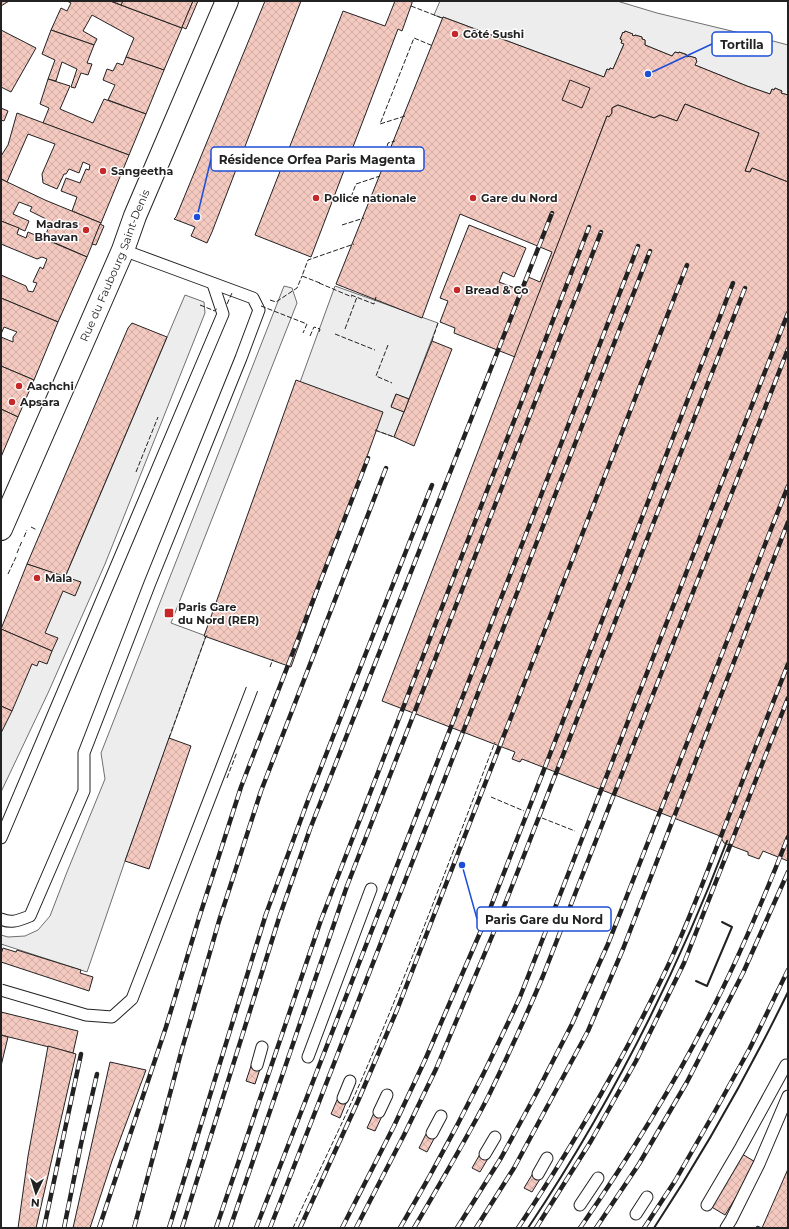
<svg xmlns="http://www.w3.org/2000/svg" width="789" height="1229" font-family="Montserrat,sans-serif">
<style>
.parking{fill:#ededed;stroke:#6f6f6f}
.building{fill:url(#building-cross-hatch);stroke:#222}
.lines{fill:none;stroke-linecap:round;stroke-linejoin:round}
.service-casing{stroke:#222;stroke-width:13}
.minor-casing{stroke:#222;stroke-width:24}
.service{stroke:#fff;stroke-width:11}
.minor{stroke:#fff;stroke-width:22}
.rail-casing{stroke:#222;stroke-width:4.5}
.rail{stroke:#fff;stroke-width:3;stroke-dasharray:9;stroke-linecap:butt}
.service-bridge-casing{stroke:#222;stroke-width:13;stroke-linecap:butt}
.service-bridge{stroke:#fff;stroke-width:11}
.fence{stroke:#222;stroke-width:1;stroke-dasharray:5 2;stroke-linecap:butt}
.wall{stroke:#222;stroke-width:2}
.poi-dot{fill:#c62828;stroke:#fff;stroke-width:1.5}
.labels{text-anchor:middle;dominant-baseline:central;stroke-width:3;stroke-linejoin:round;paint-order:stroke}
.poi-label{font-size:11px;font-weight:bold;fill:#222;stroke:#fff;text-anchor:start}
.street-label{font-size:11px;fill:#222;stroke:#fff}
.leader{fill:none;stroke:#1d4ed8;stroke-width:1.5}
.callout-dot{fill:#1d4ed8;stroke:#fff;stroke-width:1.5}
.callout{fill:#fff;stroke:#1d4ed8;stroke-width:1.5}
.callout-label{font-size:12px;text-anchor:middle;font-weight:bold;fill:#222}
</style>
<defs>
<pattern id="building-cross-hatch" width="8" height="8" patternUnits="userSpaceOnUse"><rect width="8" height="8" fill="#f3c9c0"/><path d="M0 0l8 8M0 8l8-8" fill="none" stroke="#d0aca5"/></pattern>
</defs>
<rect width="100%" height="100%" fill="#fff"/>
<!-- parking -->
<g class="parking">
<path d="M440 1H617L657 13 773 41 788 45V95L781 93 782 91 775 88 774 90 772 89 770 94 747 86 695 65 697 61 696 60V58L689 56 688 57 686 56V54L679 52V53L675 52 672 56 645 45V40L642 39V37L635 35 634 36 632 35V34L625 31 624 33 623 32 620 39 622 40 624 44 613 69 610 68 609 70 607 69 604 77 443 17 442 18 434 15Z"/>
<path d="M284 286 292 288 297 303 171 623 206 636 125 861 87 972 1 944V935L8 937 25 936 38 930 50 916 67 872 105 779 101 753Z"/>
<path d="M335 286 438 323 409 399 396 394 391 406 404 412 394 437 346 420 287 418Z"/>
<path d="M185 295 204 302 205 313 105 564 48 693 1 792V728Z"/>
</g>
<!-- building -->
<g class="building">
<path d="M1 1H9L1 6Z"/>
<path d="M67 1H110L182 28 164 70 126 57 134 38 92 15 83 31 97 39 94 45 51 30 61 8 67 11 71 3Z"/>
<path d="M111 1H123L121 5Z"/>
<path d="M123 1H193L182 28 121 5Z"/>
<path d="M193 1H198L186 29 182 27Z"/>
<path d="M265 1H301L212 232 207 243 191 236 195 227 174 219 176 217Z"/>
<path d="M395 1H412V3L402 31 398 29 311 257 255 235 343 11 385 26Z"/>
<path d="M443 17 604 77 607 69 609 70 610 68 613 69 624 44 621 43 622 40 620 39 623 32 624 33 625 31 633 34 632 35 634 36 635 35 642 37V39L645 40V45L672 56 675 52 679 53V52L687 55 686 56 688 57 689 56 696 58V60L697 61 695 65 747 86 770 94 772 89 774 90 775 88 782 91 781 93 788 95V182L752 168 750 172 745 171 759 133 685 104 677 121 660 115 654 118 618 105 612 108V113L609 117 607 116 515 357 454 333 455 328 440 322 448 301 440 298 469 225 526 248 514 277 503 272 499 282 520 290 526 276 540 282 552 252 460 214 422 318 336 284Z"/>
<path d="M1 30 36 48 11 92 1 87Z"/>
<path d="M51 30 94 45 87 63 92 64 88 75 81 73 75 88 71 87 77 69 62 62 56 81 48 79 55 60 42 54Z"/>
<path d="M126 57 164 70 146 114 108 100 115 85 103 80 107 69 113 71 117 63 123 65Z"/>
<path d="M48 79 70 86 60 109 93 123 104 99 146 114 129 155 43 123 49 108 40 104Z"/>
<path d="M570 80 590 88 582 108 562 100Z"/>
<path d="M685 104 759 133 745 171 750 172 752 168 788 182V861L763 851 759 859 748 855V852L724 843 720 836 522 759 520 762 512 759 515 752 382 701 607 116 609 117 612 113V108L618 105 654 118 660 115 677 121Z"/>
<path d="M1 108 8 111 4 121 1 120Z"/>
<path d="M17 113 129 155 101 223 72 211 77 197 61 191 66 178 80 183 86 169 89 170 90 165 83 162 79 173 69 169 66 174H64L57 189 43 183 42 174 55 144 28 134 7 182 1 179V156L8 145Z"/>
<path d="M1 179 45 200 101 223 87 257 44 238 49 227 43 224 46 219 30 211 32 207 19 202 13 214 29 221 25 231 1 221Z"/>
<path d="M1 221 19 228 17 234 26 238 28 232 87 257 58 322 1 298V275L26 286 28 291 33 292 37 283 33 282 40 267 43 269 47 259 42 257 37 259 1 244Z"/>
<path d="M100 224 104 226 96 245 92 244Z"/>
<path d="M1 298 58 322 34 380 1 366V337L13 342V337L17 332 4 327 1 334Z"/>
<path d="M132 323 167 337 65 577 27 564 128 328Z"/>
<path d="M432 341 452 349 414 446 394 437Z"/>
<path d="M1 366 34 380 18 417 1 409Z"/>
<path d="M296 380 383 412 291 667 204 636Z"/>
<path d="M396 394 409 399 404 412 391 407Z"/>
<path d="M1 409 18 417 1 457Z"/>
<path d="M27 564 81 582 75 596 63 591 45 633 58 638 52 651 1 629Z"/>
<path d="M1 629 52 651 47 664 39 661 37 666 32 664 12 711 1 706Z"/>
<path d="M1 706 12 711 1 733Z"/>
<path d="M169 738 191 746 149 869 125 861Z"/>
<path d="M3 948 16 952 17 950 81 970 80 973 93 977 89 991 1 962V954Z"/>
<path d="M1 1012 78 1031 73 1053 1 1035Z"/>
<path d="M1 1035 8 1037 1 1066Z"/>
<path d="M258 1045 267 1048 255 1084 246 1081Z"/>
<path d="M48 1046 76 1054 36 1228H18L28 1156Z"/>
<path d="M110 1062 146 1070 112 1161 90 1228H73Z"/>
<path d="M346 1079 354 1083 340 1118 331 1114Z"/>
<path d="M383 1093 391 1097 375 1131 367 1128Z"/>
<path d="M436 1114 445 1118 427 1152 419 1148Z"/>
<path d="M491 1135 499 1140 480 1172 472 1168Z"/>
<path d="M742 1154 757 1163 725 1215 710 1206Z"/>
<path d="M544 1155 551 1161 532 1192 524 1188Z"/>
<path d="M788 1169V1228H756L757 1226 762 1228Z"/>
</g>
<g class="lines">
<!-- service casing -->
<g class="service-casing">
<g id="service">
<path d="M1 838 223 314 213 284"/>
<path d="M1 919C12 924 19 920 30 916L84 791V753L150 583 241 358 259 310 253 298 123 250"/>
<path d="M308 1057 371 889"/>
<path d="M257 1065 262 1047"/>
<path d="M343 1098 350 1081"/>
<path d="M379 1112 387 1095"/>
<path d="M432 1133 441 1116"/>
<path d="M485 1154 495 1137"/>
<path d="M538 1174 547 1158"/>
<path d="M580 1205 598 1178"/>
<path d="M707 1205 741 1147 786 1065 788 1066"/>
<path d="M636 1214 647 1197"/>
<path d="M726 1228 731 1220 759 1164 788 1096"/>
</g>
</g>
<!-- minor casing -->
<g class="minor-casing">
<g id="minor">
<path id="s1" d="M1 529 123 250 135 216 227 1"/>
</g>
</g>
<!-- service -->
<use href="#service" class="service"/>
<!-- minor -->
<use href="#minor" class="minor"/>
<!-- rail casing -->
<g class="rail-casing">
<g id="rail">
<path d="M44 1228 81 1054"/>
<path d="M64 1228 81 1144 97 1074"/>
<path d="M99 1228 166 1027 199 918 241 787 368 458"/>
<path d="M134 1228 182 1049 219 921 261 791 386 468"/>
<path d="M169 1228 266 914 307 803 432 485"/>
<path d="M182 1228 279 918 310 829 552 213"/>
<path d="M216 1228 321 920 589 227"/>
<path d="M230 1228 347 886 601 232"/>
<path d="M256 1228 638 246"/>
<path d="M270 1228 650 251"/>
<path d="M300 1228 358 1101 397 1010 687 265"/>
<path d="M342 1228 394 1126 425 1060 486 919 733 283"/>
<path d="M356 1228 404 1135 436 1069 498 922 745 288"/>
<path d="M400 1228C444 1153 484 1076 520 997L788 313"/>
<path d="M414 1228C440 1184 466 1140 489 1095 508 1056 526 1016 543 976L788 349"/>
<path d="M457 1228 501 1158 537 1092 572 1024 608 944 788 486"/>
<path d="M476 1228 514 1168 588 1031 623 949 788 522"/>
<path d="M518 1228C572 1147 622 1062 664 974 684 933 700 891 716 849 740 787 764 725 788 664"/>
<path d="M536 1228 591 1141 636 1061 684 963 788 698"/>
<path d="M580 1228C630 1156 677 1080 716 1002 743 948 766 893 788 837"/>
<path d="M596 1228 639 1164 687 1082 743 973 788 872"/>
<path d="M644 1228 675 1181 714 1113 750 1048 788 970"/>
</g>
</g>
<!-- rail -->
<use href="#rail" class="rail"/>
<!-- service-bridge casing -->
<g class="service-bridge-casing">
<path id="service-bridge" d="M1 990 86 1015 112 1017 132 999 252 689"/>
</g>
<!-- service-bridge -->
<use href="#service-bridge" class="service-bridge"/>
<!-- fence -->
<g class="fence">
<path d="M411 6 442 18"/>
<path d="M405 116 380 124 414 38 433 46"/>
<path d="M391 150 385 153 388 143 395 141"/>
<path d="M351 197 356 184 380 176"/>
<path d="M342 225 364 218"/>
<path d="M319 283 352 297"/>
<path d="M320 283 302 276 308 260 354 244"/>
<path d="M351 295 374 304 376 297"/>
<path d="M270 300 276 302 297 288 302 276"/>
<path d="M227 304 232 293"/>
<path d="M200 305 215 311 217 308"/>
<path d="M261 306 307 324 303 333"/>
<path d="M345 329 357 297"/>
<path d="M335 334 375 350"/>
<path d="M310 336 314 327 320 329 319 333"/>
<path d="M432 341 438 323"/>
<path d="M388 345 376 376 392 383"/>
<path d="M375 430 394 437"/>
<path d="M136 472 158 417"/>
<path d="M31 527 37 530"/>
<path d="M24 537 27 530"/>
<path d="M17 553 22 541"/>
<path d="M8 574 16 557"/>
<path d="M270 667 273 659"/>
<path d="M169 738 206 636H208"/>
<path d="M227 778 237 752"/>
<path d="M491 797 524 811"/>
<path d="M542 818 575 831"/>
<path d="M293 1228C318 1172 346 1117 370 1060 414 956 454 849 495 742"/>
</g>
<!-- wall -->
<g class="wall">
<path d="M696 981 707 986 732 927 722 922"/>
<path d="M528 1228C609 1107 675 977 727 841"/>
<path d="M654 1228C704 1152 748 1074 788 992"/>
</g>
</g>
<!-- markers -->
<g class="poi-dot">
<circle cx="455" cy="34" r="4"/>
<circle cx="103" cy="171" r="4"/>
<circle cx="316" cy="198" r="4"/>
<circle cx="473" cy="198" r="4"/>
<circle cx="86" cy="230" r="4"/>
<circle cx="457" cy="290" r="4"/>
<circle cx="19" cy="386" r="4"/>
<circle cx="12" cy="402" r="4"/>
<circle cx="37" cy="578" r="4"/>
<rect x="164" y="608" width="10" height="10" rx="2"/>
</g>
<g class="labels">
<!-- poi labels -->
<g class="poi-label">
<text x="463" y="34">Côté Sushi</text>
<text x="111" y="171">Sangeetha</text>
<text x="324" y="198">Police nationale</text>
<text x="481" y="198">Gare du Nord</text>
<text x="78" y="224" text-anchor="end">Madras<tspan x="78" dy="13">Bhavan</tspan></text>
<text x="465" y="290">Bread &amp; Co</text>
<text x="27" y="386">Aachchi</text>
<text x="20" y="402">Apsara</text>
<text x="45" y="578">Mala</text>
<text x="178" y="607">Paris Gare<tspan x="178" dy="13">du Nord (RER)</tspan></text>
</g>
<!-- street labels -->
<g class="street-label">
<text stroke="none"><textPath href="#s1" startOffset="287">Rue du Faubourg Saint-Denis</textPath></text>
</g>
</g>
<!-- callouts -->
<path class="leader" d="M648 74L712 44M197 217L211 159M462 865L477 919"/>
<g class="callout-dot">
<circle cx="648" cy="74" r="4"/>
<circle cx="197" cy="217" r="4"/>
<circle cx="462" cy="865" r="4"/>
</g>
<g class="callout">
<rect x="712" y="32" width="60" height="24" rx="4"/>
<rect x="211" y="147" width="213" height="24" rx="4"/>
<rect x="477" y="907" width="134" height="24" rx="4"/>
</g>
<g class="callout-label">
<text x="742" y="49">Tortilla</text>
<text x="317" y="164">Résidence Orfea Paris Magenta</text>
<text x="544" y="924">Paris Gare du Nord</text>
</g>
<!-- border -->
<rect width="789" height="1229" fill="none" stroke="#222222" stroke-width="4"/>
<!-- north arrow -->
<g transform="translate(36 1193) rotate(184)" stroke="#ffffff" stroke-width="3" paint-order="stroke">
<path d="M0-3L7 15L0 10L-7 15Z" fill="#222222"/>
<text y="-6" font-size="11" font-weight="bold" text-anchor="middle" fill="#222222">N</text>
</g>
</svg>
